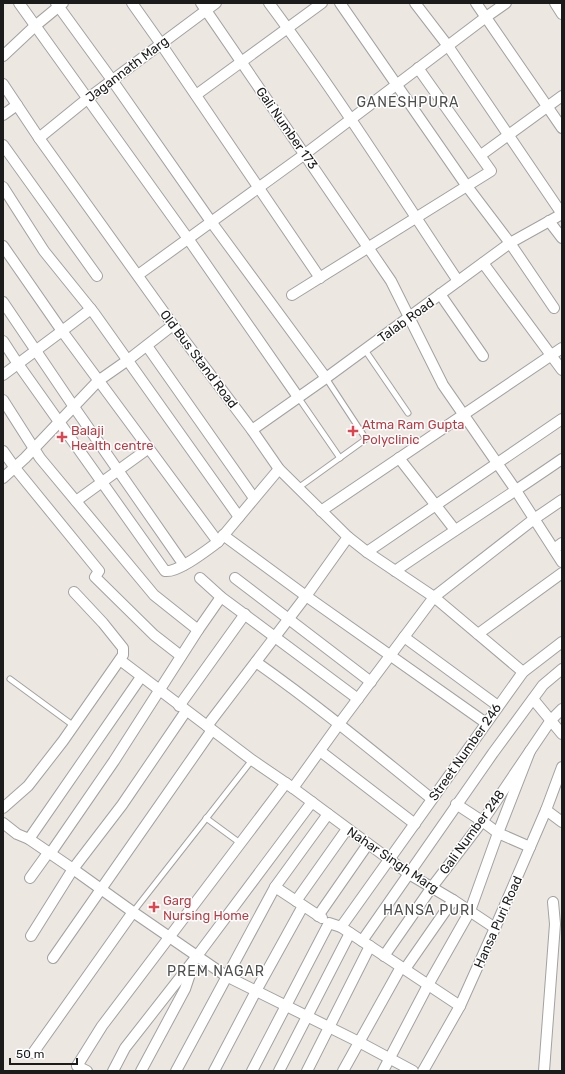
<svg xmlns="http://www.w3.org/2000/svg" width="565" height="1074" font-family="Rubik,sans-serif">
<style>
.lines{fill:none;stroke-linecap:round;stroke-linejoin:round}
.lane-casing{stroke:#a2a2a2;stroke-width:7}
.street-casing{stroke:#a2a2a2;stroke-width:12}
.lane{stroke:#fff;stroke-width:5}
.street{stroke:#fff;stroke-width:10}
.health-dot{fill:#e0444e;stroke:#fff;stroke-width:1.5}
.labels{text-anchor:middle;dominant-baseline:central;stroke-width:3;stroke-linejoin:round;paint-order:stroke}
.street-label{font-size:13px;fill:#1b1b1b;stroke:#fff}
.health-label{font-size:13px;fill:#be3a42;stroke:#fff;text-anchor:start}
.neighbourhood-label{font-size:14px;letter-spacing:1px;fill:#4e4e4e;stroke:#fff}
</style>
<rect width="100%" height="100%" fill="#ece8e1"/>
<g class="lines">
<!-- lane casing -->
<g class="lane-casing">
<g id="lane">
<path d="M365 350 408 413"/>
<path d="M298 397 340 458"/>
<path d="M298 488 366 439 326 378"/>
<path d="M10 679 74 726"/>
<path d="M206 818 240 843"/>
<path d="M133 912 252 760"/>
</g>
</g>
<!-- street casing -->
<g class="street-casing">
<g id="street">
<path d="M19 3 189 240 298 397"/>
<path d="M56 3 112 80 212 223 326 378"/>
<path d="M132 3 161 44 320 278"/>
<path d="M201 3 391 281 443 385 513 486 562 562"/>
<path d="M269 3C336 93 396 188 458 281"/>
<path d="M340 3 466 185 510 243 554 308"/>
<path d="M415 3 448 46 562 214"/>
<path d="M476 3 562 128"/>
<path d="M555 3 562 14"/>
<path d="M3 56 35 26 63 3"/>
<path d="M3 84 39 138 173 325 252 430 279 469 348 537 367 552 434 597 523 672"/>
<path d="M196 95 322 3"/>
<path d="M3 115 17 105"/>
<path d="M39 138 87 99 216 3"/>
<path d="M3 145 97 276"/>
<path d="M481 155 562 96"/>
<path d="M3 187 44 251 94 313 239 517"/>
<path d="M549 221 562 238"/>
<path d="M3 246 62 331 91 309"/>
<path d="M483 263 562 370"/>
<path d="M138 275 305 154 486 17 506 3"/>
<path d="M440 294 483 356"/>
<path d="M292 295 491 171 418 68"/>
<path d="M3 302 74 407 184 565"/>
<path d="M3 341 18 364 165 571C178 573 207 550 218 542"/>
<path d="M147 346 254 498"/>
<path d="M3 375 62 331 218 542 279 469"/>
<path d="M3 400 40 458 154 595 198 630 221 597"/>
<path d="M252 430 326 378 510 243 562 214"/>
<path d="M3 451 15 468 99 571 95 577 154 635 181 656"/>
<path d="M399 458 455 530"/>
<path d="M3 478 25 458 98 381 128 360 173 325"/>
<path d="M76 501 149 448"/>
<path d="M321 511 562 348"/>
<path d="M223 535 306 596 486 723"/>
<path d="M554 549 562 543"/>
<path d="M367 552 562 419"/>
<path d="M395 571C450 533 507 497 562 459"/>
<path d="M200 578 221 597 358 699"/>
<path d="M235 578 371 682"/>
<path d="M478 634 562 573"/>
<path d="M404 637 498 706"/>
<path d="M120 660 252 760 293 788 339 724 434 597 534 519 562 500"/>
<path d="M256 662C317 705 374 752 432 799"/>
<path d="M533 699 562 734"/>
<path d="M179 706 245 614"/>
<path d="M207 726 306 596 348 537"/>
<path d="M320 751 415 824"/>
<path d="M293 788 409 874 453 900 495 928"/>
<path d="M456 804 482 821 498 833 530 847"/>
<path d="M3 808 28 786 63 741 123 655V648L103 623 74 592"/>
<path d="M546 810 562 822"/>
<path d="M3 823 17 834 29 839 73 869 133 912 226 976 359 1042 413 1071"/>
<path d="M29 839 141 677"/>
<path d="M50 854 114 761 198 630"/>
<path d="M30 878 48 853"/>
<path d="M275 887 322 918"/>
<path d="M296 901 347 829"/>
<path d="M318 916 368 844"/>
<path d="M341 927 523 672 562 642"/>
<path d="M31 936 73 869 122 805 186 711"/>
<path d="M362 941 493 753 543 685 562 669"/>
<path d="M384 956 432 887 484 819 551 720 562 709"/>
<path d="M53 958 212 730"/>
<path d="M405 969 453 900"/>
<path d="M33 1053 133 912"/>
<path d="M87 1071 77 1066 102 1026 286 783"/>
<path d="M113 1071 125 1048 197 956 312 802"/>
<path d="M141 1071 185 989 193 965"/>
<path d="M176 1071 275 887 328 814"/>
<path d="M214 1071 256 991 303 906"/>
<path d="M252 1071 329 923 341 927 460 1006"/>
<path d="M279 1071 350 933"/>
<path d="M307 1071 370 946"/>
<path d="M343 1071 401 967"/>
<path d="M383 1071 428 985 470 911 498 833 530 751"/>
<path d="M423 1071 460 1006 495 928 546 810 562 767"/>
<path d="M544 1071 555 924 553 902"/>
</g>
</g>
<!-- lane -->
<use href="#lane" class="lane"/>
<!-- street -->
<use href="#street" class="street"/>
</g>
<!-- markers -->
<g class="health-dot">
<path d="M351 425h4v4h4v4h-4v4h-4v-4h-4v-4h4z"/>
<path d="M60 431h4v4h4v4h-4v4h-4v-4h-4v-4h4z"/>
<path d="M152 901h4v4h4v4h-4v4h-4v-4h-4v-4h4z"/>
</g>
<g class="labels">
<!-- street labels -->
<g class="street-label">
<text transform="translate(127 69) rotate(-37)">Jagannath Marg</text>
<text transform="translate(287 128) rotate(55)">Gali Number 173</text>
<text transform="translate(406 320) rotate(-36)">Talab Road</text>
<text transform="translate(199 359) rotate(53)">Old Bus Stand Road</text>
<text transform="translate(465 752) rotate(-55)">Street Number 246</text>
<text transform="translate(472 832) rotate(-54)">Gali Number 248</text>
<text transform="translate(393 860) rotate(34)">Nahar Singh Marg</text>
<text transform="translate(498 922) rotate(-66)">Hansa Puri Road</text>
</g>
<!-- health labels -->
<g class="health-label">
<text x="362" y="424">Atma Ram Gupta<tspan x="362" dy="15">Polyclinic</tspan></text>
<text x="71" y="430">Balaji<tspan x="71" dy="15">Health centre</tspan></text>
<text x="163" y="900">Garg<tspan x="163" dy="15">Nursing Home</tspan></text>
</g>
<!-- neighbourhood labels -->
<g class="neighbourhood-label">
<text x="408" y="102">GANESHPURA</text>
<text x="429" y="910">HANSA PURI</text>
<text x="216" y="971">PREM NAGAR</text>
</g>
</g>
<!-- border -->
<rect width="565" height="1074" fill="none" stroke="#1b1b1b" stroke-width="8"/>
<!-- scale -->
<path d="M10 1058v6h67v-6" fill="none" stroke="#1b1b1b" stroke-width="2"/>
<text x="16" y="1058" font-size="12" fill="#1b1b1b" stroke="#ffffff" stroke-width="3" paint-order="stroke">50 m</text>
</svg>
